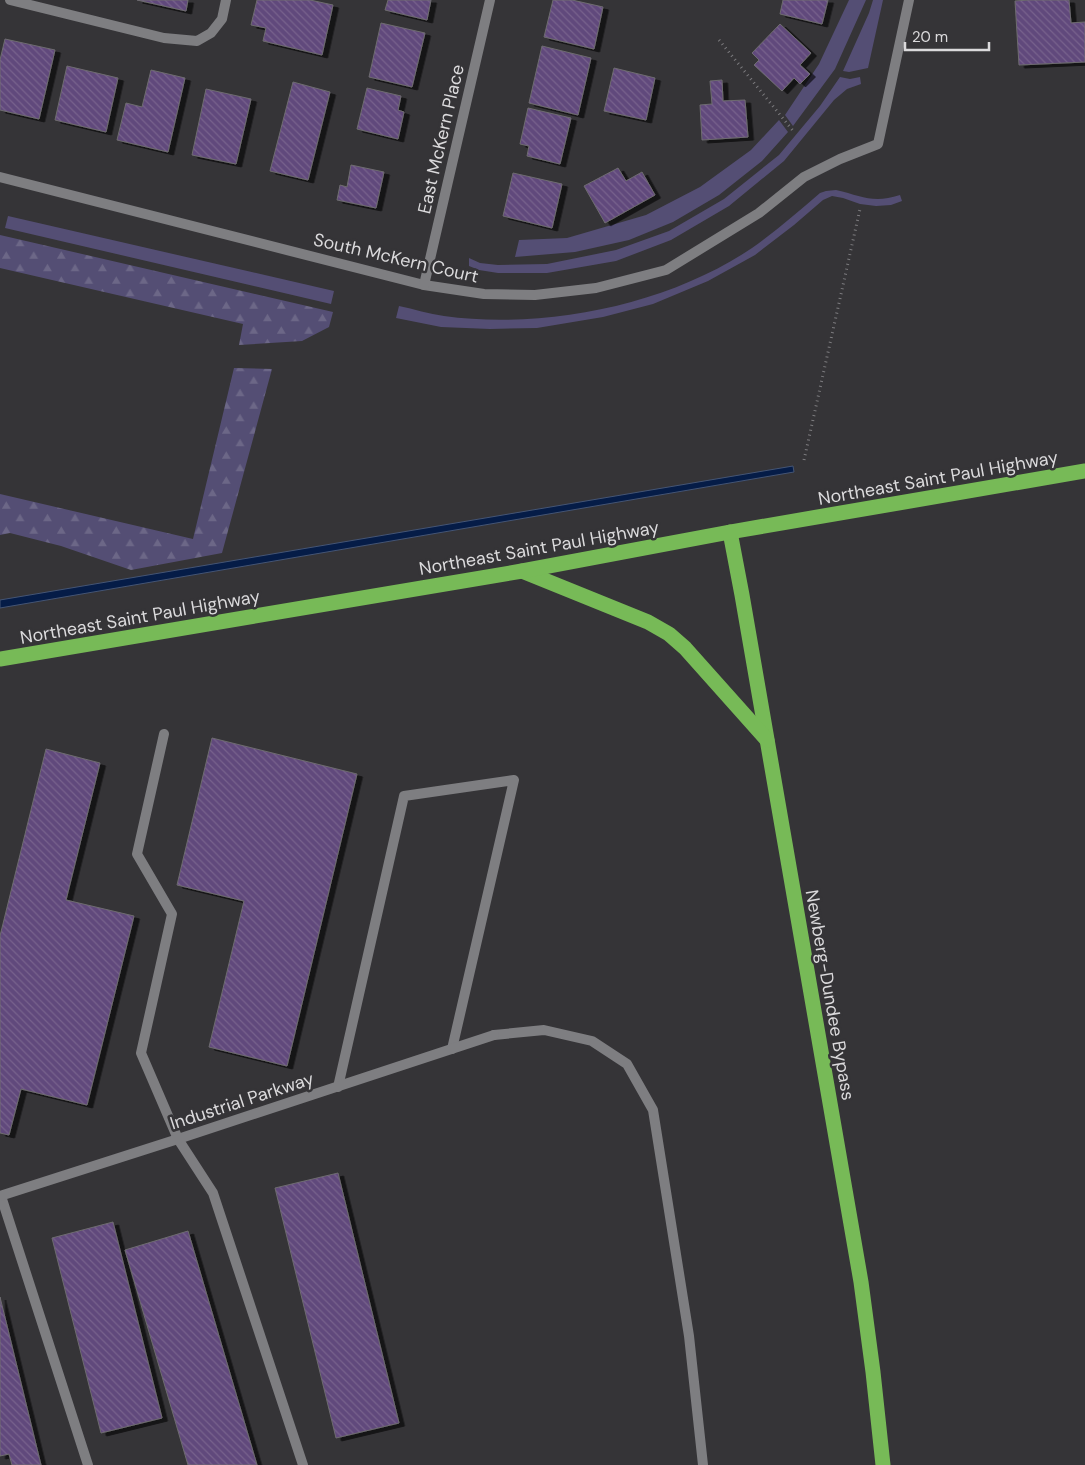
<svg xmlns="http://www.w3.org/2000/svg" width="1085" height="1465" font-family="'DM Sans',sans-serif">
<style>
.green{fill:#544e74}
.forest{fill:url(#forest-firs)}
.water{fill:#051c47;stroke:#455574}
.building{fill:url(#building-back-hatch);stroke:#6e6c70;filter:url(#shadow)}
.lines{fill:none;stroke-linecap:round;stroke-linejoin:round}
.path{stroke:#7d7c7f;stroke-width:3;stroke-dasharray:1 4;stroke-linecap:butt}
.lane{stroke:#7e7e81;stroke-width:10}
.street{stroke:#7e7e81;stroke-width:10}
.highway{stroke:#77ba57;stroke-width:15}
.labels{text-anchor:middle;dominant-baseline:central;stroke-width:5;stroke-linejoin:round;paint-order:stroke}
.street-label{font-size:18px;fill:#dbdadc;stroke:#353437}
</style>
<defs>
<pattern id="forest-firs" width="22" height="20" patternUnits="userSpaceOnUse" patternTransform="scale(1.25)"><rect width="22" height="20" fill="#544e74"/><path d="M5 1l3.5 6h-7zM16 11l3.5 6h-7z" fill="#6c6787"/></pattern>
<pattern id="building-back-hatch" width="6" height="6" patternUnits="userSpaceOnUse" patternTransform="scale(1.25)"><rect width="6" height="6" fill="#61487b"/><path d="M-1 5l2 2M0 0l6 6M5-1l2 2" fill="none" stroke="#77628d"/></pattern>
<filter id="shadow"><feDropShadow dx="5.5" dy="3" stdDeviation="0" flood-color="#0009"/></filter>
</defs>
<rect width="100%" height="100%" fill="#353437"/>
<!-- green -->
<g class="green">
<path d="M849 0H866L835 69 793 126 785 115 819 64Z"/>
<path d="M873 0H883L868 68 849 72 843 71 869 13Z"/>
<path d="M840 77 850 79 860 77 861 84 847 89 834 100 784 161 729 206 671 240 616 261 547 273H498L479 270 469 266V258L480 263 498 265 547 264 616 250 669 231 724 199 779 155 820 106Z"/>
<path d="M779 120 788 132 762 161 719 195 673 222 629 240 575 252 515 257 519 240 567 238 646 215 700 187 751 150Z"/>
<path d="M836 190C862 196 873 204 900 195L902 201 891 205 876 206 860 204 843 198 832 196 823 200 794 225 755 255 708 281 653 304 603 317 537 328 490 329 441 327 396 318 399 306C414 309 429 314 444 316 544 330 668 305 752 248 776 231 798 212 820 193L826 191Z"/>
<path d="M8 216 334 291 331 304 5 228Z"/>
</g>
<!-- forest -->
<g class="forest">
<path d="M0 235 333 312 329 327 302 341 239 345 243 324 0 268Z"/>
<path d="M234 368 272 369 222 553 131 570 61 546 10 533 0 535V494L193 539Z"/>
</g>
<!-- water -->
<path class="water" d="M793 466 794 472 0 608V600Z"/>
<!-- building -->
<g class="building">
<path d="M137 0H188L186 11Z"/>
<path d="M257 0H310L333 5 322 55 263 41 266 28 251 25Z"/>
<path d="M388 0H431L427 20 385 10Z"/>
<path d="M553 0H572L603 7 594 49 544 37Z"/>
<path d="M783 0H828L822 24 780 14Z"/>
<path d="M1029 0H1069L1071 23 1085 22V62L1019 65 1015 1Z"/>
<path d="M381 23 425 33 412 87 369 77Z"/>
<path d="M780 24 811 53 800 65 810 74 800 84 794 78 782 91 754 65 759 60 752 53Z"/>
<path d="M5 39 55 50 39 119 0 110V60Z"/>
<path d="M542 46 591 58 578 115 529 103Z"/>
<path d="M67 66 118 78 106 132 55 120Z"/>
<path d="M614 68 655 78 646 120 604 111Z"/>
<path d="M151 70 185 78 168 152 117 140 126 103 142 107Z"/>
<path d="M722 80 723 101 745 100 748 137 702 140 700 105 712 104 710 81Z"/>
<path d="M293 82 330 92 308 180 270 171Z"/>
<path d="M367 88 401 96 398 110 404 112 398 139 357 129Z"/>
<path d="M206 89 251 99 236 164 192 155Z"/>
<path d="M528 108 571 118 560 164 527 156 529 146 520 144Z"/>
<path d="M351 165 384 172 376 208 337 200 340 185 347 187Z"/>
<path d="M618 168 626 181 642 172 655 195 605 223 584 186Z"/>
<path d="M513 173 562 184 552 228 503 216Z"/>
<path d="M212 738 357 774 287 1066 209 1047 244 901 177 885Z"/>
<path d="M46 749 100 763 66 900 134 916 87 1105 21 1089 9 1135 0 1133V936Z"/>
<path d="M338 1173 399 1423 336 1438 275 1188Z"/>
<path d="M113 1222 162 1418 101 1433 52 1238Z"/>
<path d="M188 1231 257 1465H188L125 1250Z"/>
<path d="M0 1297 41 1465H12L9 1454 0 1456Z"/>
</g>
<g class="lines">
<!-- path -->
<g class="path">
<path d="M719 40 794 132"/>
<path d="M804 460 860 209"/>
</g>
<!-- lane -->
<g class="lane">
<path d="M164 734 137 854 172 914 141 1053 178 1139 213 1193 303 1465"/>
<path d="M494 1035 544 1030 592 1041 627 1064 653 1110 689 1336 703 1465"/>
<path d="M338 1087 404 796 514 780 452 1049"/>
<path d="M1 1196 88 1465"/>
</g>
<!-- street -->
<g class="street">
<path d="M10 0 164 38 197 41 211 33 222 19 226 0"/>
<path d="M0 177 424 285 484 294 535 295 596 288 666 270 759 213 804 177 840 159 878 144 909 0"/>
<path d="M424 285 490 0"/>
<path d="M0 1196 178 1139 494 1035"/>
</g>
<!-- highway -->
<g class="highway">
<path d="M730 532 742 595 861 1282 873 1372 883 1465"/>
<path d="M522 571 648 622 669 634 685 648 767 740"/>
<path d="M0 659 522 571 730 532 1085 471"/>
</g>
</g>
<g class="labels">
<!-- street labels -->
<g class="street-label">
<text transform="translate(441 139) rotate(-77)">East McKern Place</text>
<text transform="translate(396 258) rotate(13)">South McKern Court</text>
<text transform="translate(938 478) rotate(-10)">Northeast Saint Paul Highway</text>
<text transform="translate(539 548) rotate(-10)">Northeast Saint Paul Highway</text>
<text transform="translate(140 617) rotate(-10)">Northeast Saint Paul Highway</text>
<text transform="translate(830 995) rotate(80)">Newberg-Dundee Bypass</text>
<text transform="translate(242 1101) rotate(-18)">Industrial Parkway</text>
</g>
</g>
<!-- scale -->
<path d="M905 42v8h84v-8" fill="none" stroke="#dbdadc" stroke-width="2.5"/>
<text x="912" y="42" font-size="15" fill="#dbdadc" stroke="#353437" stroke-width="4" paint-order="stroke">20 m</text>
</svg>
